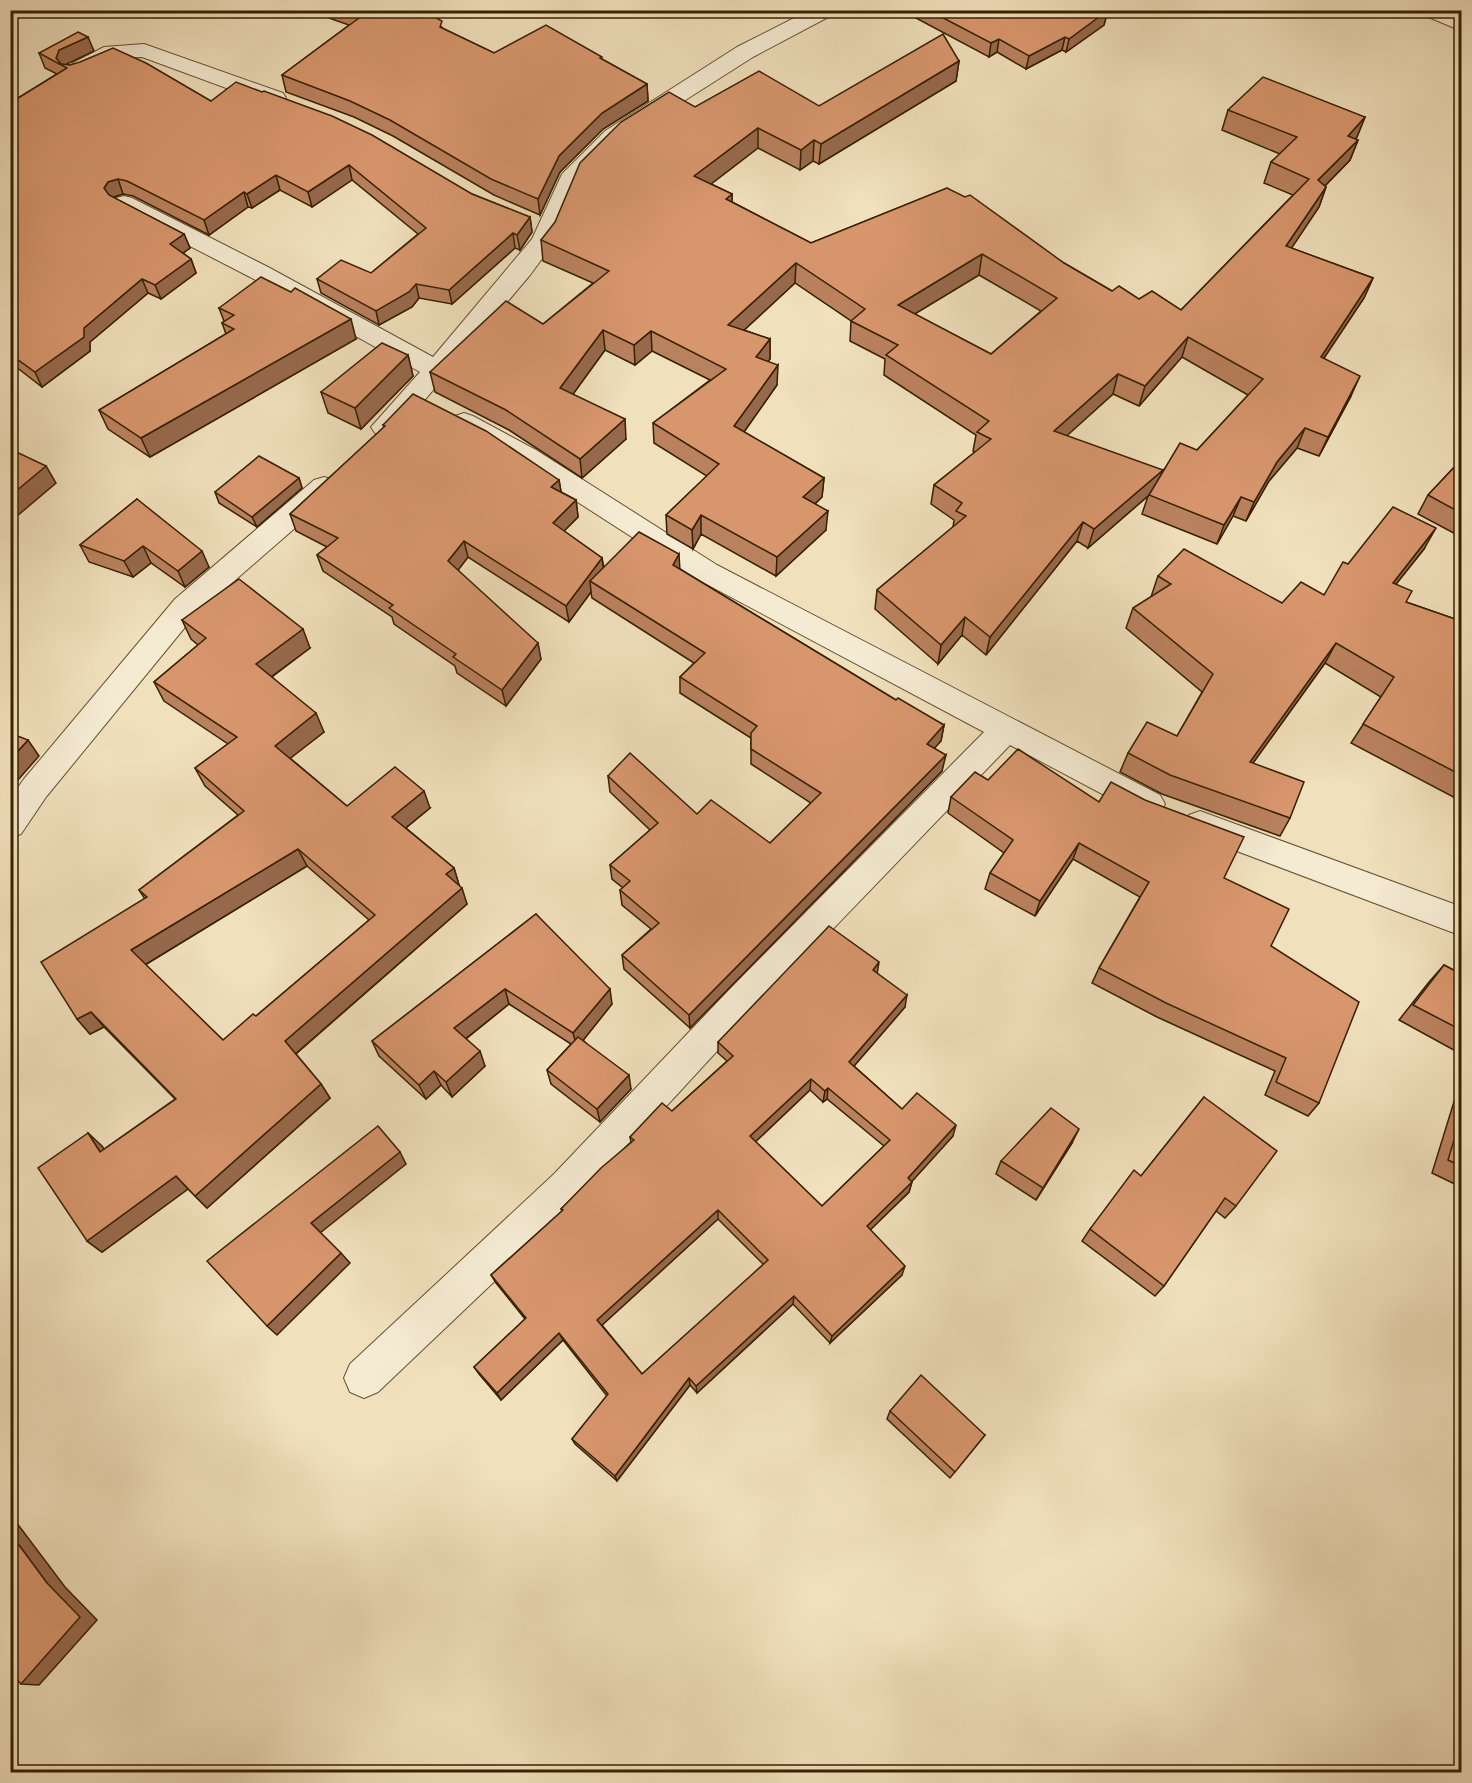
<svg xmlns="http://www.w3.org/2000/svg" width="1472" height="1783" font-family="Vollkorn,serif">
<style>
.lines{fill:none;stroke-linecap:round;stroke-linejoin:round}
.minor-casing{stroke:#655030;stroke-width:2}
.minor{fill:#f5ebd3;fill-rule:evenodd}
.wall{fill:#ba815e;stroke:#372001;stroke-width:1.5;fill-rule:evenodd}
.shaded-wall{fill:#97694c;stroke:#372001;stroke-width:1.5}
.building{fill:#d8966d;stroke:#372001;stroke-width:1.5;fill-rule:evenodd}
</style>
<rect width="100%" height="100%" fill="#f0e0bc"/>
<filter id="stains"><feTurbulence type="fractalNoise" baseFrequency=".00333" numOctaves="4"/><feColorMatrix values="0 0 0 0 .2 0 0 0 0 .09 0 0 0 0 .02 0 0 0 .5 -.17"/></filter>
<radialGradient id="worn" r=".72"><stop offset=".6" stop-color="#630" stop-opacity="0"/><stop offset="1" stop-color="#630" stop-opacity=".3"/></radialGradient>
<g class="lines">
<!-- minor casing -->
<g class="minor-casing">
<g id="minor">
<path d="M810 10H837L834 14 753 57 621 141 580 182 555 241 530 275 423 402 393 433 384 436 375 433 371 427 420 372 250 277 116 208 112 203 116 198 124 196 132 198 268 267 433 357 532 239 562 174 605 131 737 47Z"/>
<path d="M1418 10H1446L1462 17V31L1421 14Z"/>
<path d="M144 44 283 93 286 98 283 103 275 105 267 103 142 57 116 58 89 73 81 74 73 73 70 68 73 63 104 47Z"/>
<path d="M464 413 473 416 536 450 717 565 1160 795 1165 804 1160 813 1149 817 1138 813 1010 745 753 1012 580 1200 378 1392 364 1398 350 1392 344 1378 350 1364 554 1174 729 990 984 732 697 579 517 463 455 428 451 422 455 416Z"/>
<path d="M324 477 334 480 338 487 334 494 195 615 46 797 21 834 10 838V798L24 779 175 599 314 480Z"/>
<path d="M1200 811 1462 907V936L1189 833 1184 824 1189 815Z"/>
</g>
</g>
<!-- minor -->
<use href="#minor" class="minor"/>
</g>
<!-- wall -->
<g class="wall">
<path d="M306 10H422L444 29 494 53 602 59 647 84 648 101 603 129 560 172 540 215 494 195 393 136 354 117 286 92 282 75 349 25Z"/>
<path d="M901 10H1108L1104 25 1066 52 1062 50 1026 69 997 52 989 57Z"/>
<path d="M94 51 66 64 211 101 472 194 530 217 532 232 520 250 515 248 452 304 419 298 412 307 379 325 321 293 317 279 371 273 418 234 352 180 312 207 280 190 252 208 248 207 209 235 133 196 123 194 114 197V198L184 234 190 248 183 253 191 259 196 273 161 299 148 293 90 342V351L42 387 11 363 10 103 57 74 45 68 39 53Z"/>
<path d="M959 61 956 81 819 164 813 161 800 170 758 148 711 184 732 194V202L811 243 947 188 1064 263 1112 291 1139 299 1181 310 1293 195 1264 183 1271 162 1280 154 1222 130 1228 110 1365 117 1356 139 1358 140 1350 160 1325 186 1326 187 1319 207 1291 248 1373 278 1364 298 1324 358 1351 396 1319 456 1297 448 1269 481 1246 521 1233 516 1217 544 1142 514 1148 496 1088 548 1077 541 986 655 962 635 938 664 875 609 877 590 953 527 954 520 931 504 934 485 975 452 973 451 976 435 884 375 885 359 850 341 851 321 795 283 744 330 770 339V359L768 361 777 385 744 432 824 478 822 497 815 504 826 530 776 576 701 534 693 549 667 534 666 515 707 476 654 443 653 423 710 380 652 351 635 365 605 350 573 394 626 439 582 478 509 430 435 392 430 372 543 324 593 283 543 261 541 240 695 107 819 106ZM979 275 1041 311 991 354 914 314ZM1182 357 1248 395 1197 450 1161 475 1066 436 1113 394 1139 406Z"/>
<path d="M219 308 356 339 150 457 108 429 99 410 226 334 222 323 224 321Z"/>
<path d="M408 355 413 376 361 429 328 413 321 392Z"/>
<path d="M383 425 559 480 561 492 576 500 578 517 564 531 602 558 604 568 680 569 896 700 944 725 941 741 934 748 942 771 690 1028 624 969 622 955 651 929 622 905 620 890 623 888 612 879 610 865 650 830 610 792 608 776 697 814 770 843 811 803 751 764V738L680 693V677L694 663 592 598 591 592 569 622 468 557 458 570 541 659 506 706 457 673 455 666 394 624 392 617 323 571 317 555 327 547 296 531 290 514 384 427Z"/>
<path d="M1461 460V537L1418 514 1428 495Z"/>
<path d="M299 478 302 488 257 527 219 503 215 492Z"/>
<path d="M137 499 209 567 185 587 151 563 133 577 89 562 80 545Z"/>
<path d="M1424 549 1396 584 1406 602 1461 621V801L1351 743 1381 697 1325 663 1253 763 1290 818 1280 836 1162 794 1120 772 1128 753 1177 736 1202 692 1126 628 1133 608 1151 597 1158 576 1282 603 1324 595 1348 564Z"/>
<path d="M182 620 310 648 272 677 324 732 290 758 347 806 430 808 406 828 454 868 459 885 467 904 296 1054 321 1084 330 1098 207 1208 188 1189 102 1252 87 1241 88 1133 104 1149 175 1099 104 1027 90 1034 77 1019 145 899 139 890 238 815 205 786 195 768 228 744 164 701 154 682 198 645 191 639ZM307 866 369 920 256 1016 223 1040 145 965Z"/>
<path d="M988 780 1099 802 1224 878 1271 946 1319 1103 1308 1116 1265 1095 1275 1071 1157 1017 1092 983 1099 968 1140 897 1073 859 1035 916 985 889 990 873 1004 853 948 813 951 797Z"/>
<path d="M536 914 612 1004 583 1040 631 1089 600 1122 551 1084 547 1070 571 1044 509 1004 466 1039 485 1066 452 1097 441 1085 426 1099 379 1056 372 1041Z"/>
<path d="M1444 965 1461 974V1054L1399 1020 1429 982Z"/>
<path d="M877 973 905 1007 854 1066 902 1109 953 1136 912 1181 909 1192 870 1230 902 1275 830 1343 793 1304 697 1393 690 1385 617 1481 575 1444 572 1439 607 1396 563 1340 501 1400 479 1374 474 1367 525 1319 496 1283 491 1275 562 1211 561 1209 631 1142 630 1137 672 1111 727 1061 718 1053V1042ZM810 1090 823 1102 827 1099 884 1146 822 1206 755 1142ZM718 1219 764 1265 642 1374 602 1325Z"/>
<path d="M1461 1079V1187L1432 1173Z"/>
<path d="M1204 1097 1236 1206 1225 1218 1216 1211 1164 1286 1155 1296 1082 1241 1090 1229 1141 1176Z"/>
<path d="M1072 1143 1036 1200 996 1174 1001 1161Z"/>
<path d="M890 1411 985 1435 950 1478 887 1419Z"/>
</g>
<!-- shaded-wall -->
<g class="shaded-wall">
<path d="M1097 10H1108L1104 25 1066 52 1069 39Z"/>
<path d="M88 37 94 51 65 65 59 64 56 58 59 50Z"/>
<path d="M1065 37 1062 50 1026 69 1029 56Z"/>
<path d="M999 39 997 52 989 57 991 43Z"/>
<path d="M959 61 956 81 819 164 821 144Z"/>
<path d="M647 84 648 101 603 129 560 172 540 215 538 199 559 156 602 113Z"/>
<path d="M1365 117 1357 137 1340 156 1348 136Z"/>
<path d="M758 128V148L694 197V176Z"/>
<path d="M814 140 813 161 800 170 801 150Z"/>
<path d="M1358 140 1350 160 1310 201 1318 180Z"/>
<path d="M349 165 352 180 312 207 308 192Z"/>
<path d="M276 175 280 190 252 208 247 194Z"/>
<path d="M118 179 123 194 114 197 110 203 104 188 108 182Z"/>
<path d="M1326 187 1319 207 1279 267 1286 246Z"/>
<path d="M244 192 248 207 209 235 204 220Z"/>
<path d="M732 194V214L726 199Z"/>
<path d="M530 217 532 232 520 250 517 235Z"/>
<path d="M513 233 515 248 452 304 449 290Z"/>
<path d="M184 234 190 248 175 259 170 244Z"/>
<path d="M982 254 979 275 895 326 898 305Z"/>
<path d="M191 259 196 273 161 299 155 285Z"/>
<path d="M796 263 795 283 728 345V325Z"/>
<path d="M1373 278 1364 298 1312 376 1321 357Z"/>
<path d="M142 279 148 293 90 342V351L42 387 35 372 84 328Z"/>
<path d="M416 284 419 298 412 307 379 325 376 311Z"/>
<path d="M351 319 356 339 150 457 141 438Z"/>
<path d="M603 330 605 350 563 408 560 388Z"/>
<path d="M651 331 652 351 635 365 634 345Z"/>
<path d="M1188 337 1182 357 1139 406 1145 386Z"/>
<path d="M770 339V359L756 377V357Z"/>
<path d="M408 355 413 376 361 429 355 408Z"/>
<path d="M778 365 777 385 734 446V426Z"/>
<path d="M1118 374 1113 394 1050 451 1054 431Z"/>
<path d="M1360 376 1351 396 1319 456 1328 437Z"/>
<path d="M625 419 626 439 582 478 580 459Z"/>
<path d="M1305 428 1297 448 1269 481 1246 521 1254 502 1277 462Z"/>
<path d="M46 466 56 483 10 522V496Z"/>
<path d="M1163 470 1156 489 1088 548 1094 529Z"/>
<path d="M299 478 302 488 257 527 252 517Z"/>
<path d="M824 478 822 497 802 516 803 497Z"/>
<path d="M559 480 562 497 551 487Z"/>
<path d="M1241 497 1233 516 1217 544 1224 525Z"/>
<path d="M576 500 578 517 555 540 553 523Z"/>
<path d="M828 511 826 530 776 576 777 557Z"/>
<path d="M701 515V534L693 549 692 530Z"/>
<path d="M1083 522 1077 541 986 655 990 637Z"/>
<path d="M1436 528 1424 549 1381 603 1393 583Z"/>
<path d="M464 541 468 557 452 578 448 561Z"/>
<path d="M143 546 151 563 133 577 124 561Z"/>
<path d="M202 551 209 567 185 587 178 571Z"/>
<path d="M679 554 680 571 673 565Z"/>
<path d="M602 558 604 574 590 581 591 592 569 622 566 606Z"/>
<path d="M965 617 962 635 938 664 941 645Z"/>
<path d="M303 629 310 648 264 682 256 664Z"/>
<path d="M538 643 541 659 506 706 502 690Z"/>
<path d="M1336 643 1325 663 1240 781 1250 762Z"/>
<path d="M316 713 324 732 283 764 275 746Z"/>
<path d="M944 725 941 741 924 760 927 744Z"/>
<path d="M28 740 39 756 10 789V760Z"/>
<path d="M946 755 942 771 690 1028 689 1015Z"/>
<path d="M424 791 430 808 398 834 392 817Z"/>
<path d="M1079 843 1073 859 1035 916 1040 901Z"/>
<path d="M298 849 307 866 143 966 131 950Z"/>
<path d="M454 868 459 885 452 891 446 874Z"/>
<path d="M462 888 467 904 294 1055 285 1041Z"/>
<path d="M879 962 877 975 873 970Z"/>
<path d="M505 989 509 1004 460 1043 454 1028Z"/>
<path d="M610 989 612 1004 577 1048 573 1033Z"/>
<path d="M907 995 905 1007 848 1073 849 1062Z"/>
<path d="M91 1012 104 1027 90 1034 77 1019Z"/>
<path d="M480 1051 485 1066 452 1097 446 1082Z"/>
<path d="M434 1071 441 1085 426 1099 419 1085Z"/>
<path d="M629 1075 631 1089 600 1122 597 1109Z"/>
<path d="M811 1079 810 1090 750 1147V1136Z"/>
<path d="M321 1084 330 1098 207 1208 195 1196Z"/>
<path d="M828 1088 827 1099 823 1102 825 1091Z"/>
<path d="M956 1125 953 1136 906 1188 908 1178Z"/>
<path d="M1079 1129 1072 1143 1036 1200 1043 1188Z"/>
<path d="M88 1133 102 1146 114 1164 100 1152Z"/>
<path d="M400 1152 406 1164 320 1233 311 1223Z"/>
<path d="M176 1176 188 1189 102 1252 87 1241Z"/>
<path d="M912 1182 909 1192 865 1235 867 1226Z"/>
<path d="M718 1210V1219L600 1327 597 1320Z"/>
<path d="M341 1253 350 1263 277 1335 267 1326Z"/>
<path d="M905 1266 902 1275 830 1343 832 1336Z"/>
<path d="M794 1296 793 1304 697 1393 696 1386Z"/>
<path d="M559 1333 563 1340 501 1400 497 1393Z"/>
<path d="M689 1378 690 1385 617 1481 615 1476Z"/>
<path d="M10 1514 65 1587 97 1620 39 1685 21 1684 47 1583 10 1533Z"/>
</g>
<!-- building -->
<g class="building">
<path d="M350 10H422L442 21 440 27 494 53 546 25 602 57 600 58 647 84 602 113 559 156 538 199 491 179 390 120 350 101 282 75 363 15Z"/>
<path d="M928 10H1104L1107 11 1069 39 1065 37 1029 56 999 39 991 43Z"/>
<path d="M78 32 88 37 59 50 56 58 61 64 70 65 80 62 113 48 146 63 211 101 236 82 262 92 264 91 332 116 372 135 472 194 530 217 517 235 513 233 449 290 416 284 409 292 376 311 317 279 341 260 371 273 426 228 349 165 308 192 276 175 247 194 244 192 204 220 127 181 118 179 108 182 104 188 109 195 184 234 170 244 191 259 155 285 142 279 84 328V337L35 372 10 354V103L67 68 39 53Z"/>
<path d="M943 34 959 61 821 144 814 140 801 150 758 128 694 176 732 194 726 199 811 243 947 188 965 197 970 195 1064 263 1112 291 1119 286 1139 299 1152 291 1181 310 1309 179 1271 162 1297 137 1228 110 1263 77 1365 117 1348 136 1358 140 1318 180 1326 187 1286 246 1373 278 1321 357 1360 376 1328 437 1305 428 1277 462 1254 502 1241 497 1224 525 1149 495 1180 443 1197 450 1263 379 1188 337 1145 386 1118 374 1054 431 1163 470 1094 529 1083 522 990 637 965 617 941 645 877 590 966 516 956 511 962 503 934 485 991 439 977 432 989 421 886 355 898 345 851 321 865 309 796 263 728 325 770 339 756 357 778 365 734 426 824 478 803 497 828 511 777 557 701 515 692 530 666 515 719 464 653 423 726 369 651 331 634 345 603 330 560 388 625 419 580 459 506 410 430 372 506 301 543 324 609 271 541 240 555 222 580 163 621 122 669 92 695 107 759 71 819 106ZM982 254 1057 298 991 354 898 305Z"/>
<path d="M261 277 291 292 295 288 351 319 141 438 99 410 234 329 222 323 234 315 219 308Z"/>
<path d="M382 343 408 355 355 408 321 392Z"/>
<path d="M413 394 486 431 559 480 551 487 576 500 553 523 602 558 566 606 464 541 448 561 538 643 502 690 453 657 456 654 389 608 393 605 317 555 338 538 290 514 385 426 383 425Z"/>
<path d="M10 449 46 466 10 496Z"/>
<path d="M259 456 299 478 252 517 215 492Z"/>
<path d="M1461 460V513L1428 495Z"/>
<path d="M137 499 202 551 178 571 143 546 124 561 80 545Z"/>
<path d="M1393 507 1436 528 1393 583 1412 591 1406 602 1461 621V775L1363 724 1394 677 1336 643 1250 762 1304 782 1290 818 1170 775 1128 753 1147 722 1177 736 1213 674 1133 608 1171 584 1158 576 1184 549 1282 603 1301 582 1324 595 1343 562 1348 564Z"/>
<path d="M639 532 679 554 673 565 896 700 898 698 944 725 927 744 946 755 689 1015 622 955 659 923 620 890 630 881 610 865 658 823 608 776 630 753 697 814 711 800 770 843 821 793 751 749V733L757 726 680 677 705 653 590 581Z"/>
<path d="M239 579 303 629 256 664 316 713 275 746 347 806 395 767 424 791 392 817 454 868 446 874 462 888 285 1041 321 1084 195 1196 176 1176 87 1241 38 1168 88 1133 100 1152 176 1099 91 1012 77 1019 41 962 147 897 139 890 244 811 195 768 237 737 154 682 206 638 182 620ZM298 849 375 915 256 1016 253 1014 223 1040 131 950Z"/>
<path d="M10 733 28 740 10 760Z"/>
<path d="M1018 749 1099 802 1111 782 1145 800 1244 837 1224 878 1289 909 1271 946 1359 1002 1319 1103 1276 1082 1286 1058 1166 1003 1099 968 1149 882 1079 843 1040 901 990 873 1013 840 951 797 975 772 988 780Z"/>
<path d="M536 914 610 989 573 1033 505 989 454 1028 480 1051 446 1082 434 1071 419 1085 372 1041Z"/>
<path d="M829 926 879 962 873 970 907 995 849 1062 902 1109 917 1093 956 1125 908 1178 912 1182 867 1226 905 1266 832 1336 794 1296 696 1386 689 1378 615 1476 572 1439 608 1394 559 1333 497 1393 474 1367 526 1318 491 1275 563 1210 561 1209 601 1168 634 1140 630 1137 662 1103 672 1111 733 1056 718 1042ZM811 1079 825 1091 828 1088 890 1140 822 1206 750 1136ZM718 1210 768 1260 642 1374 597 1320Z"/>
<path d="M1444 965 1461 974V1030L1413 1005Z"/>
<path d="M578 1037 629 1075 597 1109 547 1070Z"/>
<path d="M1204 1097 1277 1151 1236 1206 1225 1198 1164 1286 1090 1229 1134 1170 1141 1176Z"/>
<path d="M1051 1108 1079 1129 1043 1188 1001 1161Z"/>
<path d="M1461 1117V1166L1448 1160Z"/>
<path d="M378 1126 400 1152 311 1223 341 1253 267 1326 207 1261Z"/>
<path d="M921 1375 985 1435 955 1472 890 1411Z"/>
<path d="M10 1533 47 1583 80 1617 21 1684 10 1672Z"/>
</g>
<!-- margin -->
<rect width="1472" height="1783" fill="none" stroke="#f0e0bc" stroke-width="36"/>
<rect x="12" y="12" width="1448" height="1759" fill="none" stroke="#372001" stroke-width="3"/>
<rect x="18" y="18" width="1436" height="1747" fill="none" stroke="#372001" stroke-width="1.5"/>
<rect width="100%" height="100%" filter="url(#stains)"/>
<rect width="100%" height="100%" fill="url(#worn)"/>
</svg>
